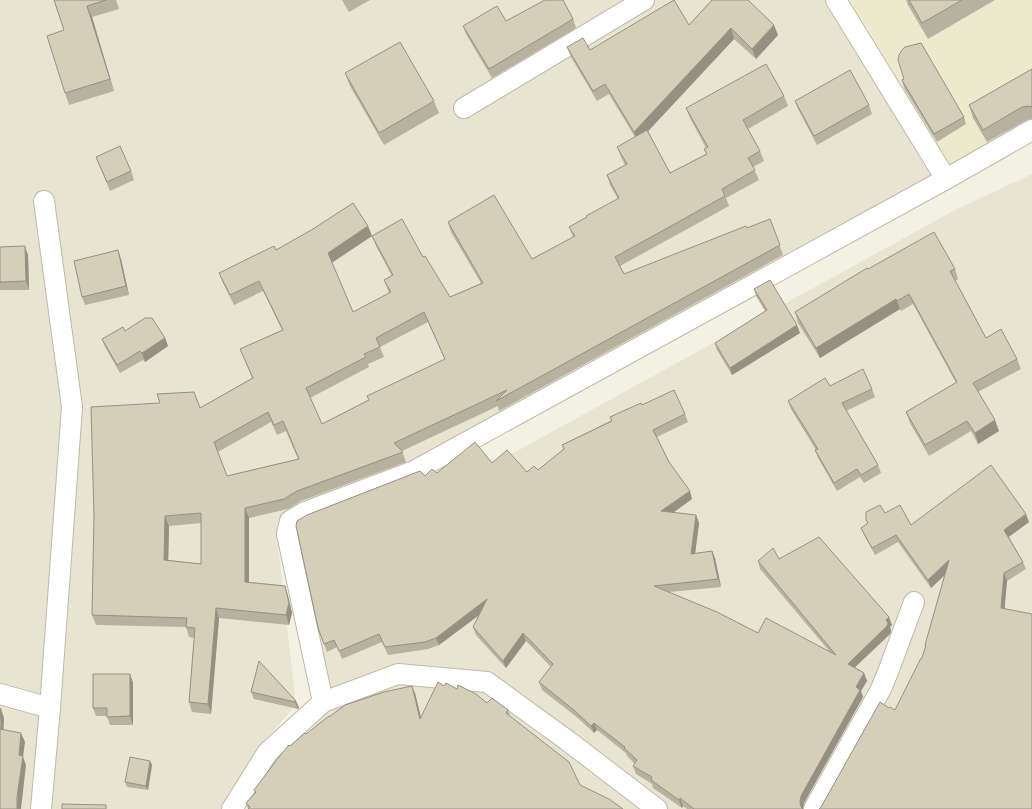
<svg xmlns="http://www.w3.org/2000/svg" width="1032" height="809" font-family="'Archivo Narrow',sans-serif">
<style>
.residential{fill:#e7e4d2}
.education{fill:#ede9cd}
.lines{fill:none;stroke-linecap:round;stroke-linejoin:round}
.street-casing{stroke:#bfbaa7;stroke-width:22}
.street{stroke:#fff;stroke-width:20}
.wall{fill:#b7b19f;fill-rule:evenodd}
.shaded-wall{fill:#959082}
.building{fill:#d5ceb9;stroke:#959082;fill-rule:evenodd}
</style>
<rect width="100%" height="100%" fill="#f3f1e4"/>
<!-- residential -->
<g class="residential">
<path d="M0 0H830L938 181 505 427 284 528 278 546 296 705 256 751 224 809H0Z"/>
<path d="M1032 174V809H266L318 752 300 558 302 551 517 451 955 210Z"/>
</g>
<!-- education -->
<path class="education" d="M850 0H1032V134L956 178Z"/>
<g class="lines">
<!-- street casing -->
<g class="street-casing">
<g id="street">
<path d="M836 0 946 179"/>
<path d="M464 108 644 0"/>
<path d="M0 694 50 708"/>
<path d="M323 702 287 534 290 521 305 512 414 471 946 179 1032 130"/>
<path d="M41 809 50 708 72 407 44 201"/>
<path d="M232 809 267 753 323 702 398 674 487 682 568 741 657 809"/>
<path d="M814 809 881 689 888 672 914 602"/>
</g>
</g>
<!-- street -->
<use href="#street" class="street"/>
</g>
<!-- wall -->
<g class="wall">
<path d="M54 0H116L119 9 92 17 114 91 69 105 65 93 64 30Z"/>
<path d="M342 0H370L349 12Z"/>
<path d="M712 0 778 35 756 59 734 39 648 131 670 173 706 154 704 149 706 148 690 118 686 108 784 96 788 106 748 129 760 151 764 161 753 167 759 180 726 198 729 206 620 266 624 274 770 219 783 255 499 411 498 406 402 451 406 462 301 501 288 509 249 518V582L285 586 288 596 292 613 289 625 219 618 211 714 192 712 189 702 194 638 189 637 186 627 96 625 92 615 200 408 252 378 240 349 282 330 263 291 234 305 223 283 219 273 276 250 368 226 372 236 332 263 353 312 389 293 384 280 392 276 376 246 372 236 423 257 450 297 481 283 451 232 448 222 532 259 573 237 569 227 618 199 610 185 607 175 625 165 621 157 617 147 635 137 609 94 597 101 571 57 567 47 590 50 689 25ZM428 322 445 360 367 396 369 400 322 424 310 398 369 367 368 364 384 357 380 347ZM271 422 277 435 286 431 298 459 227 476 218 452ZM201 523V564L168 560 169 526Z"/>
<path d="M906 0H995L928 39 908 5Z"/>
<path d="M573 19 576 28 492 78 466 34 463 26 506 21Z"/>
<path d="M1032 69V119L1027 120 987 142 973 118 969 105Z"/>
<path d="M345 73 434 101 439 113 384 145 350 86Z"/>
<path d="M904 79 964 117 966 124 937 142 904 88 902 80Z"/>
<path d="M795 101 869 105 872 114 817 145 798 109Z"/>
<path d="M96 157 131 171 134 180 110 191Z"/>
<path d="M0 247 28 255 29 290H0Z"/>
<path d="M121 259 129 295 85 305 82 297Z"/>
<path d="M868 269H955L958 279 955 281 986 338 1017 359 1021 369 978 392 999 431 978 444 971 431 929 456 910 423 906 412 956 383 913 304 901 311 900 309 820 358 798 323 795 312Z"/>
<path d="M754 289 800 333 732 375 717 350 715 343 765 311 756 296Z"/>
<path d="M125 331 165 338 168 346 145 362 143 360 120 373 105 347 102 339Z"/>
<path d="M830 386 872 389 875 397 846 411 878 465 881 473 864 483 860 477 837 491 818 458 815 450H816L791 409 788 401Z"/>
<path d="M642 405 685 414 688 422 657 437 669 462 692 499 673 513 696 515 699 523 695 554 712 551 715 558 721 587 669 592 758 633 830 652 760 569 758 561 779 559 892 625 890 627 891 631 890 634 855 667 864 673 867 681 861 691 863 697 804 803 803 808V809H687L683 806 682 808 653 788 652 784 636 774 633 766 635 764 627 756 626 753 597 730 594 733 578 718 542 690 539 682 551 667 526 641 506 668 476 635 473 627 479 615 439 645 428 649 388 655 382 642 342 659 337 647 327 652 318 628 425 476 437 473 492 463 527 472 538 470 564 449 562 445Z"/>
<path d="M885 513 911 525 1029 522 1009 537 1023 562 1026 569 1007 581 1004 609 821 807 889 708 895 710 922 658 926 647 945 575 931 588 898 542 875 555 864 535 861 528 868 524 866 520Z"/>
<path d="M130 674 133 683V725H110L107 716H96L93 708Z"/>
<path d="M444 686 487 703 508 710 510 715 248 809 246 803 255 792 254 790 290 746 329 717 415 693 421 718Z"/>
<path d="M251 692 296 701 299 708 298 709 254 699Z"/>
<path d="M150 761 152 765 148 790 127 787 125 782Z"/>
</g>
<!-- shaded-wall -->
<g class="shaded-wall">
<path d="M87 6 92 17 114 91 110 79Z"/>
<path d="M774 25 778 35 756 59 752 49Z"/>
<path d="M731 28 734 39 638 142 634 132Z"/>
<path d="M368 226 372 236 331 263 328 253Z"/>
<path d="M25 246 28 255 29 290 26 281Z"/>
<path d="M118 250 121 259 129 295 126 286Z"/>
<path d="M896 299 900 309 820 358 816 348Z"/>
<path d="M797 325 800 333 732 375 730 368Z"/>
<path d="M165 338 168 346 145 362 142 353Z"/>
<path d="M995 420 999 431 978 444 975 433Z"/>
<path d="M690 491 692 499 664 519 661 511Z"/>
<path d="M245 508 249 518V592L245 582Z"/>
<path d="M1026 514 1029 522 1007 538 1004 530Z"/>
<path d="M696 515 699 523 694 562 691 554Z"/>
<path d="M165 516 169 526 168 570 164 560Z"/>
<path d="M712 551 715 558 721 587 718 579Z"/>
<path d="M949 560 952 568 931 588 928 580Z"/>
<path d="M1004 573 1007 581 1004 616 1001 608Z"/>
<path d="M285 586 288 596 292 613 289 625 286 615Z"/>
<path d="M487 599 490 607 439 645 436 638Z"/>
<path d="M216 608 219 618 211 714 208 704Z"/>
<path d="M889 617 892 625 890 627 891 631 890 634 851 671 848 664Z"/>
<path d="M523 633 526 641 506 668 503 661Z"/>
<path d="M864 673 867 681 861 691 863 697 804 803 803 809H802L800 802 801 796 856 687Z"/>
<path d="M130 674 133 683V725L130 716Z"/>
<path d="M412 686 415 693 423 726 420 719Z"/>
<path d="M296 701 299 708 298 709 295 702Z"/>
<path d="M1 709 4 718 3 739 0 731Z"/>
<path d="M594 723 597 730 594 733 591 726Z"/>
<path d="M21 733 25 742 23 757 26 765 21 809H17L19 755Z"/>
<path d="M150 761 152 765 148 790 146 786Z"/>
<path d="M680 798 683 806 682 808 679 800Z"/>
</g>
<!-- building -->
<g class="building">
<path d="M54 0H106L87 6 110 79 65 93 47 36 64 30Z"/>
<path d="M545 0H563L573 19 489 69 463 26 497 6 506 21Z"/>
<path d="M674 0 689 25 712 0H748L774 25 752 49 731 28 634 132 605 84 593 91 567 47 583 38 590 50Z"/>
<path d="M909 0H962L922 23Z"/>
<path d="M400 42 434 101 379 133 345 73Z"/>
<path d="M921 43 964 117 934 134 902 80 904 79 898 60 899 55 902 50 905 47Z"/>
<path d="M766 64 784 96 743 120 760 151 748 158 755 170 722 189 725 196 615 257 624 274 746 226 747 228 770 219 780 245 496 401 507 390 394 443 403 452 297 491 284 499 245 508V582L285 586 289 603 286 615 216 608 208 704 189 702 195 628 186 627 187 618 92 615 94 516 91 407 160 403 157 394 194 392 200 408 253 378 240 349 283 330 259 281 230 295 219 273 274 246 276 250 313 229 353 203 368 226 328 253 353 312 391 292 384 280 393 275 372 236 402 219 423 257 425 256 450 297 483 283 448 222 494 195 532 259 575 236 569 227 587 217 586 216 619 198 607 175 627 164 617 147 647 130 670 173 707 154 704 149 708 147 686 108ZM424 312 445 359 367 396 369 400 322 424 306 388 366 357 364 354 380 347 376 338ZM268 412 274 425 283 421 299 459 227 476 214 442ZM201 513V564L164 560 165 516Z"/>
<path d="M1032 69V107L1028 106 1022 107 983 130 969 105Z"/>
<path d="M850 70 869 105 814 136 795 101Z"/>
<path d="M120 146 131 171 107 182 96 157Z"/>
<path d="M934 232 955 269 950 271 986 338 1001 329 1017 359 973 383 995 420 975 433 967 421 925 445 906 412 957 382 909 294 897 301 896 299 816 348 795 312 867 268 868 269Z"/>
<path d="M25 246 26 281 0 282V247Z"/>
<path d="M118 250 126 286 82 297 74 261Z"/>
<path d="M770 280 797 325 730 368 715 343 767 310 754 289Z"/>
<path d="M145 318H152L165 338 142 353 140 351 117 365 102 339 123 327 125 331Z"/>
<path d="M863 369 872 389 842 403 878 465 861 475 857 469 834 483 815 450 818 449 788 401 825 378 830 386Z"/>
<path d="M674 390 685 414 653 430 669 462 690 491 661 511 696 515 691 554 712 551 718 579 654 586 717 612 758 633 766 618 836 655 758 561 773 548 779 559 819 537 889 617 886 620 888 623 887 626 848 664 864 673 856 687 860 690 801 796 800 802 801 807 803 809H694L680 798 679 800 651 780 652 777 633 766 637 760 624 748 625 747 594 723 591 726 575 711 539 682 553 664 523 633 503 661 473 627 487 599 436 638 425 642 385 647 379 634 339 651 334 640 324 644 318 628 296 526 297 521 307 515 420 471 425 476 432 469 437 473 475 442 492 463 507 450 527 472 534 466 538 470 564 449 562 445 612 421 610 417 641 403 642 405Z"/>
<path d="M991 465 1026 514 1004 530 1023 562 1004 573 1001 608 1032 614V809H819L821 807 880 702 889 708 890 707 895 710 921 658H922L925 648 926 646 925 645 949 560 928 580 896 535 872 548 861 528 868 523 866 520V512L880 505 885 513 900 505 911 525Z"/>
<path d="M259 661 296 701 295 702 251 692Z"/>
<path d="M93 674H130V716L107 717V708H93Z"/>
<path d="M438 682 444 686 446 683 457 689 458 685 476 694 487 703 492 698 508 710 506 713 569 762 580 785 609 799 623 809H248L250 807 246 803 256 792 254 790 282 753 289 745 290 746 305 733 306 734 329 716V717L345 705 384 692 412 686 420 719Z"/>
<path d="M0 708 1 709 0 721Z"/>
<path d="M0 729 21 733 19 755 23 756 17 797V809H0Z"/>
<path d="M130 757 150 761 146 786 125 782Z"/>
<path d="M62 804 106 805V809H62Z"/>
</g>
</svg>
